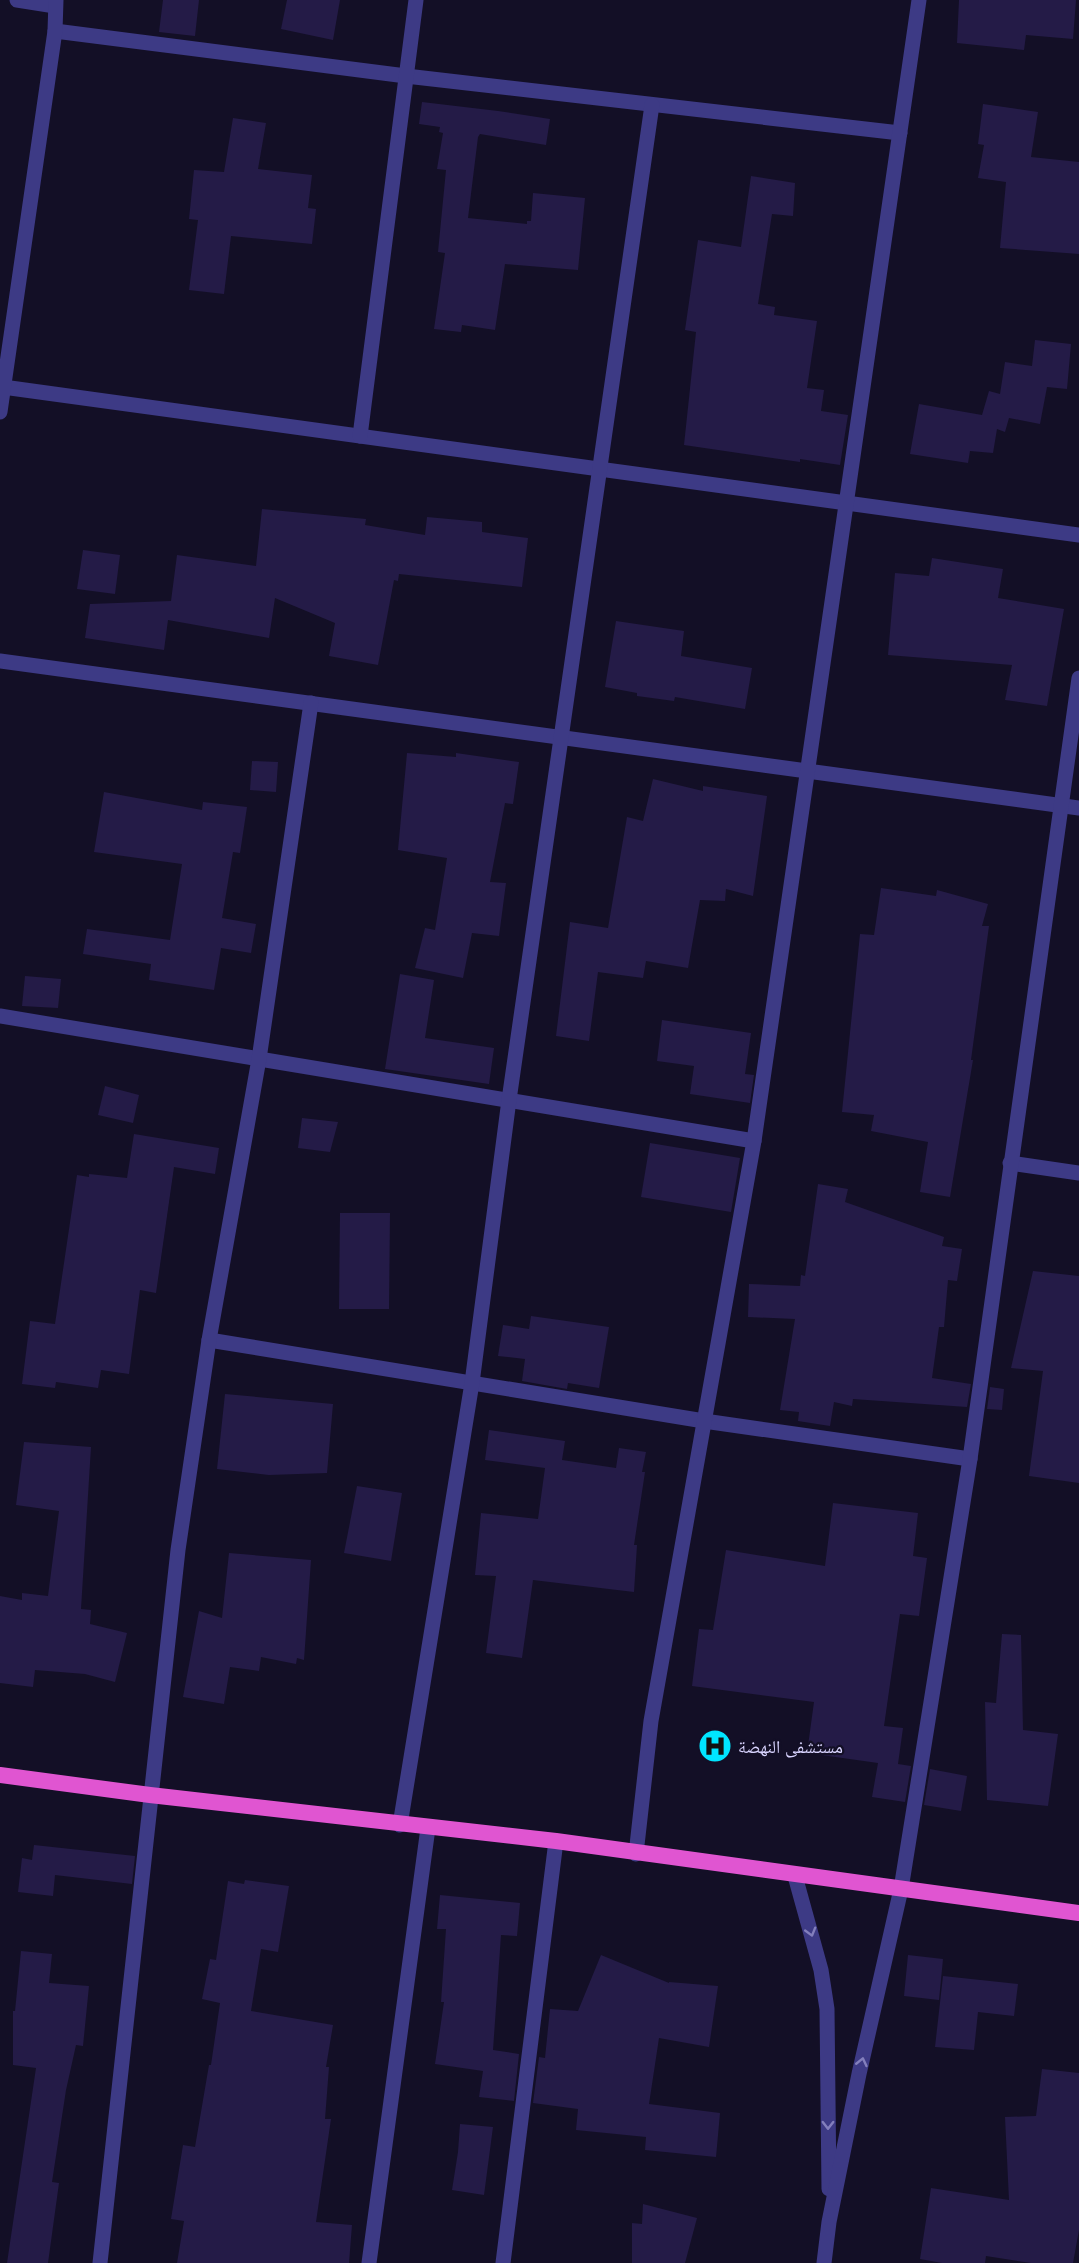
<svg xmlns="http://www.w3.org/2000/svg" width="1079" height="2263" font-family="'Space Grotesk','Noto Naskh Arabic',sans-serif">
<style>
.building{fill:#241b47}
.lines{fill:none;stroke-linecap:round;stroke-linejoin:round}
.minor{stroke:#3d3a85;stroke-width:15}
.tertiary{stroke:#3d3a85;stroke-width:15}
.trunk{stroke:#e055d1;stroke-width:16}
.oneway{stroke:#837fbc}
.labels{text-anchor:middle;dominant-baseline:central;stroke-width:4.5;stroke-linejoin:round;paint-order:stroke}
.poi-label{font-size:18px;fill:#d9d4ff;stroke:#130f26;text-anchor:start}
</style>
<rect width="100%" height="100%" fill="#130f26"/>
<!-- building -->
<g class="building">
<path d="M163 0H199L195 36 159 32Z"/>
<path d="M287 0H340L333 40 281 29Z"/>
<path d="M959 0H1076L1073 39 1026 35 1024 50 957 43Z"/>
<path d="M422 102 498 111 550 119 546 145 480 134 478 137 468 218 527 224V221H531L533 193 585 198 578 270 505 264 495 330 462 325 461 332 434 329 445 253 438 252 446 170 437 169 443 133 439 132 440 127 419 124Z"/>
<path d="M983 104 1038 112 1031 157 1079 162V254L1000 248 1006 182 978 178 984 145 978 144Z"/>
<path d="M233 118 266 123 258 169 312 175 308 208 316 209 312 244 231 236 224 294 189 290 198 220 189 219 194 170 224 172Z"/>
<path d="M751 176 795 183 793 216 772 214 758 304 775 307 774 315 817 321 807 388 824 390 821 411 848 415 840 465 800 459V462L684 445 696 332 685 330 698 240 741 247Z"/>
<path d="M1035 340 1071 344 1067 389 1047 387 1040 424 1009 418 1005 432 997 429 993 453 970 451 968 463 910 454 919 404 982 415 989 391 1000 394 1005 362 1032 366Z"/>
<path d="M262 509 366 519 365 525 425 535 427 517 482 522V532L528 538 522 587 399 574 398 581 394 580 378 665 329 656 335 623 275 598 269 638 168 620 164 650 85 638 90 604 171 601 177 555 256 566Z"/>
<path d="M83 550 120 555 115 594 77 589Z"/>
<path d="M932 558 1003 569 998 598 1064 609 1047 706 1005 700 1012 665 888 655 895 573 929 576Z"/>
<path d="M616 621 684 631 681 656 752 668 745 709 675 697 674 701 637 696V693L605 687Z"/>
<path d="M407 753 456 757V753L519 762 513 804 505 803 490 882 506 883 499 936 472 933 463 978 415 968 425 928 435 930 447 858 398 850Z"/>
<path d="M252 761 278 762 276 792 250 790Z"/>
<path d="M653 779 703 791V786L767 796 753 896 726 889 725 901 700 900 688 968 646 961 643 978 598 972 589 1041 556 1036 570 922 608 928 627 817 643 821Z"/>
<path d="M104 792 202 810 203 802 247 807 240 853 233 852 222 918 256 924 251 953 221 948 214 990 149 980 151 964 83 954 87 929 170 940 182 864 94 852Z"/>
<path d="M881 888 936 896 937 890 988 904 982 926H989L971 1060H973L950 1197 920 1192 928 1142 871 1131 874 1115 842 1112 860 934 874 935Z"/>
<path d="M400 974 434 980 425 1038 494 1048 489 1084 385 1069Z"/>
<path d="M25 976 61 979 58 1008 22 1006Z"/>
<path d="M662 1020 751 1033 745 1074 754 1075 750 1103 690 1094 694 1066 657 1061Z"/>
<path d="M105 1086 139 1095 133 1123 98 1115Z"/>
<path d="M302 1118 338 1122 330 1152 298 1148Z"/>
<path d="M134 1134 219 1148 215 1174 174 1167 156 1293 140 1290 129 1374 101 1370 98 1388 56 1382 55 1388 22 1384 30 1321 55 1324 77 1175 89 1177V1174L127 1178Z"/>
<path d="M650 1143 740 1158 731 1212 641 1197Z"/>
<path d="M818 1184 848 1189 845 1202 944 1237 942 1246 962 1249 957 1281 948 1280 944 1327H939L932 1378 971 1384 967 1407 853 1399 852 1406 834 1402 830 1426 798 1421 799 1412 780 1410 795 1319 748 1317 749 1284 800 1286 801 1275 805 1276Z"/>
<path d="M340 1213H390L389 1309H339Z"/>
<path d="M1033 1271 1079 1276V1483L1029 1476 1043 1371 1011 1368Z"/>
<path d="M531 1316 609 1327 599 1388 568 1383 567 1389 522 1381 525 1359 498 1356 503 1325 529 1329Z"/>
<path d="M990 1387 1004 1389 1002 1410 987 1409Z"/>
<path d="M225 1394 333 1404 327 1473 269 1475 217 1469Z"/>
<path d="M489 1430 565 1441 562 1460 616 1468 619 1448 646 1452 642 1472H645L634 1545H637L634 1592 533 1580 522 1658 486 1653 496 1576 475 1575 481 1513 538 1519 545 1468 485 1460Z"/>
<path d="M24 1442 91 1447 81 1609 91 1610 90 1624 127 1633 115 1682 85 1674 35 1670 33 1687 0 1683V1596L22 1600V1593L48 1596 59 1511 16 1505Z"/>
<path d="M357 1486 402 1493 391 1561 344 1553Z"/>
<path d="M833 1503 918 1513 913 1556 927 1558 919 1616 900 1614 884 1726 903 1728 898 1764 911 1766 905 1802 872 1797 878 1763 807 1753 814 1702 692 1686 699 1629 713 1630 726 1550 825 1566Z"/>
<path d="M229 1553 311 1560 304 1660 297 1658 296 1664 261 1657 259 1671 230 1667 224 1704 183 1697 199 1611 222 1618Z"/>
<path d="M1002 1634 1021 1635 1023 1730 1058 1734 1048 1806 987 1800 985 1702 996 1703Z"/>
<path d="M930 1769 967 1776 961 1811 924 1805Z"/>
<path d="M34 1845 135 1856 132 1884 55 1875 53 1896 18 1892 22 1858 32 1860Z"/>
<path d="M245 1880 289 1886 278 1952 261 1949 251 2011 333 2025 326 2067H329L325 2119H331L316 2222 352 2225 349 2263H177L184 2221 171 2219 183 2145 195 2147 209 2065H211L220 2003 202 1999 210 1959 216 1960 228 1881 244 1884Z"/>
<path d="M440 1895 520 1903 517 1936 501 1935 493 2050 519 2054 514 2101 479 2097 483 2071 435 2064 444 2002H441L446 1929H437Z"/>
<path d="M21 1951 52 1954 49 1983 89 1986 83 2046 76 2045 66 2090 52 2182 59 2183 48 2263H7L36 2068 13 2065V2011H15Z"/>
<path d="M601 1955 669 1983V1982L718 1986 709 2047 659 2038 649 2104 720 2113 716 2157 645 2150 646 2137 576 2130 578 2109 533 2103 539 2057 545 2058 550 2009 578 2011Z"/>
<path d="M908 1955 943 1959 939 2000 904 1996Z"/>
<path d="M943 1976 1018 1984 1014 2016 978 2012 974 2050 935 2047Z"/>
<path d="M1042 2069 1079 2073V2230L1073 2263H1031L986 2256 985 2263H942L920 2259 931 2188 1009 2200 1005 2117 1036 2116Z"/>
<path d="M460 2124 493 2127 484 2195 452 2190 458 2152Z"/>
<path d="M643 2204 697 2218 685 2263H632V2223L642 2224Z"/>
</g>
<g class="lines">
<!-- minor -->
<g class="minor">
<path d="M17 0 55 6"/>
<path d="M55 31 406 76 900 133"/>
<path d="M3 387 1079 535"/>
<path d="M360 436 416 0"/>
<path d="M0 661 1079 808"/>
<path d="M0 1016 754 1141"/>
<path d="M1010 1163 1079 1173"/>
<path d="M209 1340 704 1421 970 1459"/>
<path d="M400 1825 472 1383 509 1100 652 105"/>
<path d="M636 1854 651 1721 754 1141 919 0"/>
<path d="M901 1889 970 1459 1079 678"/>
<path d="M100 2263 178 1550 209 1340 259 1059 311 703"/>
<path d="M369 2263 428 1828"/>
<path d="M503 2263 556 1841"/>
</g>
<!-- tertiary -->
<g class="tertiary">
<path d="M0 412 55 31 56 0"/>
<path d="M795 1876 821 1970 827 2009 829 2189"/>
<path d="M824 2263 829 2222 859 2074 901 1889"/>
</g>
<!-- trunk -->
<path class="trunk" d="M0 1775 150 1795 556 1841 1079 1913"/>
</g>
<!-- one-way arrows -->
<defs><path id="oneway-chevron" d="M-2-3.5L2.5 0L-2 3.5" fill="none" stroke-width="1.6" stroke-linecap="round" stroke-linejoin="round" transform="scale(1.5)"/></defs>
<g class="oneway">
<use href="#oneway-chevron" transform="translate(811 1932) rotate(74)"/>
<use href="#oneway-chevron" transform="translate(862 2062) rotate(-77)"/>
<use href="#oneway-chevron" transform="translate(828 2125) rotate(90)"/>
</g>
<!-- icons -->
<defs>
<g id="hospital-disc" transform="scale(1.725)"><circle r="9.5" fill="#00e5ff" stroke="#130f26"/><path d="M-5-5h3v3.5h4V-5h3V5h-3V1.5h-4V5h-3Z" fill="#111"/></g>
</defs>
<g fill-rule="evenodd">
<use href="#hospital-disc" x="715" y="1746"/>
</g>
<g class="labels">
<!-- poi labels -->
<g class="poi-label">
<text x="738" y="1746">مستشفى النهضة</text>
</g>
</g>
</svg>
